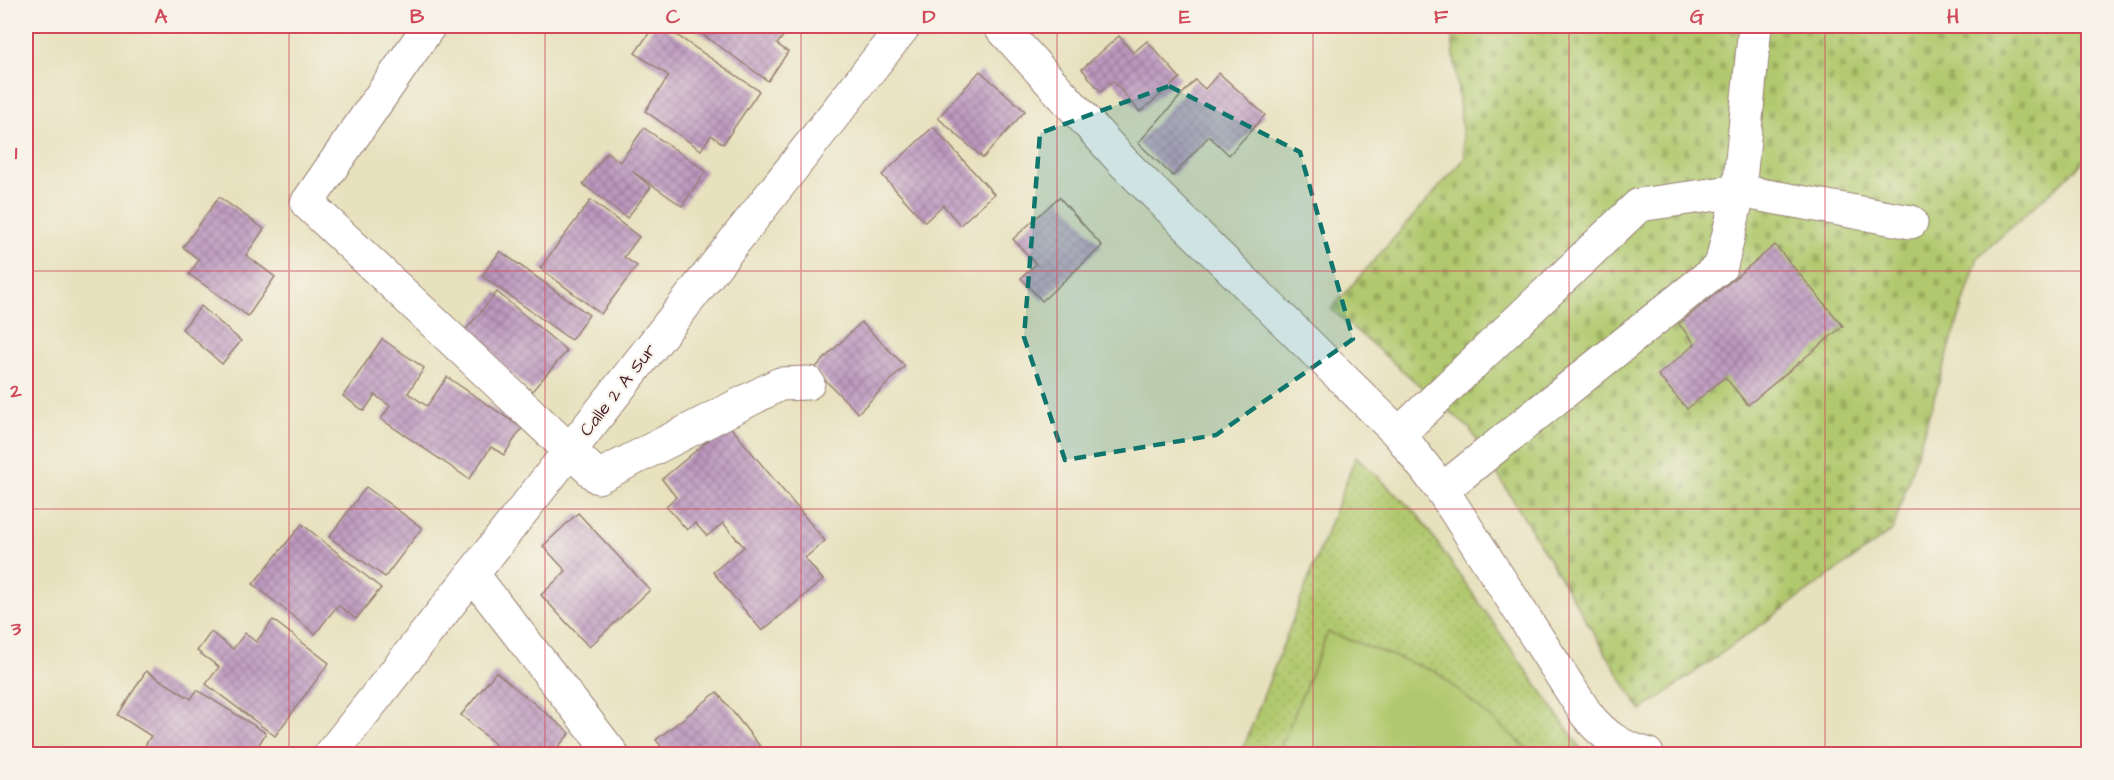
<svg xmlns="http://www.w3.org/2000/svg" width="2114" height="780" font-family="'Architects Daughter',sans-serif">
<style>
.cemetery{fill:url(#cemetery-stones);stroke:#7e744c;stroke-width:1.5}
.park{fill:url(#park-dots);stroke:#7e744c;stroke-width:1.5}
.garden{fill:#b1c96e;stroke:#7e744c;stroke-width:1.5}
.building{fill:url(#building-cross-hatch)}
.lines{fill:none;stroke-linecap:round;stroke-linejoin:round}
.minor-casing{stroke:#988074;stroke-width:35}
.major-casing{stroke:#988074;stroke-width:35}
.minor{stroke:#fff;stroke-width:33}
.major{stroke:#fff;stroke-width:33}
.marked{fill:#0f766e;fill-opacity:0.2;stroke:#0f766e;stroke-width:4.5;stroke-dasharray:12 8;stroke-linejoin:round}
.grid{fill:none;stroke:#d1495b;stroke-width:1.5;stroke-opacity:0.55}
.labels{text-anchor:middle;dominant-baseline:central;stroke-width:4.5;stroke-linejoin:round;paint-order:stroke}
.street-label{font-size:18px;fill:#4a1f2b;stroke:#f7f3e8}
.neatline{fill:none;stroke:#d1495b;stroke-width:2}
.grid-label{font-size:20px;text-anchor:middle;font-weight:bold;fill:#d1495b}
</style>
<defs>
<pattern id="cemetery-stones" width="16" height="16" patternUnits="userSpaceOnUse" patternTransform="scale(1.5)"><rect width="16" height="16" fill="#b1c96e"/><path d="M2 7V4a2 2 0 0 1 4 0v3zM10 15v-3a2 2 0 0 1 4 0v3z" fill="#9aac5f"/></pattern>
<pattern id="park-dots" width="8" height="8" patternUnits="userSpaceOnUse" patternTransform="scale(1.5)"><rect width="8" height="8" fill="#b1c96e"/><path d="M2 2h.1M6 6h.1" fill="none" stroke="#9aac5f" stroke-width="1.8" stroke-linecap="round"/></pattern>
<pattern id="building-cross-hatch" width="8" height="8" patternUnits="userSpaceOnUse" patternTransform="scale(1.5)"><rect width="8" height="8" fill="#bc98bf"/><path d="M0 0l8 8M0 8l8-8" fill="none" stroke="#9b7b9b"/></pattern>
</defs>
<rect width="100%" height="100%" fill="#f7f3e8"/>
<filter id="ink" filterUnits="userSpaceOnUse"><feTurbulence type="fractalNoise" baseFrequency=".0167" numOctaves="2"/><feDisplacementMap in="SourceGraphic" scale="12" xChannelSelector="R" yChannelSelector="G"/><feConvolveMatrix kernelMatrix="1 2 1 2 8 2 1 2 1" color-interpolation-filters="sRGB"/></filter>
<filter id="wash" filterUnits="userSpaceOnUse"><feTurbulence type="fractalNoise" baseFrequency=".008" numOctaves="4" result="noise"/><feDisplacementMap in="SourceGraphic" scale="24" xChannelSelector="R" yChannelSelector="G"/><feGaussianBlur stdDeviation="1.35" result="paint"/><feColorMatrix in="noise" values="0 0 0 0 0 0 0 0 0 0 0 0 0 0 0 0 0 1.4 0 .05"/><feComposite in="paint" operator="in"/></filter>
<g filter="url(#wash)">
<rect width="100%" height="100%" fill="#e7e1be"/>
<!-- cemetery -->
<path class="cemetery" d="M1451 26H2088V158L1978 257 1893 530 1641 711 1470 429 1331 309 1465 158Z"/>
<!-- park -->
<path class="park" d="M1356 456 1417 514 1585 754H1241Z"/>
<!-- garden -->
<path class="garden" d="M1328 632 1436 672 1523 745 1528 754H1278Z"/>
<g id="blocks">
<!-- building -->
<g class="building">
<path d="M654 26H663L759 91 723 144 711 135 701 150 645 111 669 76 635 53Z"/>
<path d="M691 26H791L777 44 788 52 768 81Z"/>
<path d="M1119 36 1133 53 1147 41 1180 78 1140 112 1113 81 1101 92 1082 69Z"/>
<path d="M980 71 1025 111 983 158 938 118Z"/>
<path d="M1219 73 1265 115 1229 155 1209 136 1173 176 1138 143 1195 80 1205 89Z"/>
<path d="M933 127 994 194 960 225 943 205 925 222 882 175Z"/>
<path d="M644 128 706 171 682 206 632 171 651 187 627 218 583 184 607 152 620 162Z"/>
<path d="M219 197 264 229 246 255 275 277 248 316 189 274 199 260 183 247Z"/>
<path d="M1059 197 1102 246 1042 301 1021 278 1036 264 1013 239Z"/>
<path d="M591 200 639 237 624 257 637 266 601 314 540 268Z"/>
<path d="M1775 245 1843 326 1748 405 1725 377 1687 409 1658 375 1695 344 1679 324Z"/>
<path d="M500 251 589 315 571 340 482 276Z"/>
<path d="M497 292 567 351 532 391 463 333Z"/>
<path d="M201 306 241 341 222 364 182 329Z"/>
<path d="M861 322 905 366 858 413 814 369Z"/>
<path d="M382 339 424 368 408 393 427 406 447 377 522 428 504 455 491 447 469 479 381 419 390 406 375 395 364 411 343 396Z"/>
<path d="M728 424 825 541 805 558 823 580 762 631 713 572 744 547 723 523 707 536 695 523 687 530 666 506 676 497 662 479Z"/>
<path d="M366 487 422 528 385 577 329 537Z"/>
<path d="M578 513 650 590 589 647 541 595 566 571 543 546Z"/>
<path d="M302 524 381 588 356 619 338 605 315 634 253 584Z"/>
<path d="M273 620 329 663 275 736 206 684 219 667 197 651 211 632 233 649 245 633 256 642Z"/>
<path d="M146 671 191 699 197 690 266 733 253 754H140L151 736 118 715Z"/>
<path d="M496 672 570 733 552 754H489L487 753 495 744 461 715Z"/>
<path d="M717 692 766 754H667L656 740Z"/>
</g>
</g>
</g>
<g filter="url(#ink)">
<use href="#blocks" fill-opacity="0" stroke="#988074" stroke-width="1.5"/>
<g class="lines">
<!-- minor casing -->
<g class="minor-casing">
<g id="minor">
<path d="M429 26 307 203 598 477 780 384 808 383"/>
<path d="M1000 26 1124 163 1399 434 1442 490 1587 715C1603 735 1621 748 1647 754"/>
<path d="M1399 434 1639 205 1739 191 1911 222"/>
<path d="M1442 490 1721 266 1739 191 1755 26"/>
<path d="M473 575 612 754"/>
</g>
</g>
<!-- major casing -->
<g class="major-casing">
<path id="major" d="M331 754 904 26"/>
</g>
<!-- minor -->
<use href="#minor" class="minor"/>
<!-- major -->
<use href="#major" class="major"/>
</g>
</g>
<!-- marked area -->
<path class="marked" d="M1169 86 1300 152 1353 339 1216 435 1065 460 1024 337 1040 133Z"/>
<!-- grid -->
<path class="grid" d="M289 26V754M545 26V754M801 26V754M1057 26V754M1313 26V754M1569 26V754M1825 26V754M26 271H2088M26 509H2088"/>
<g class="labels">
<!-- street labels -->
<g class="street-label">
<text transform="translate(618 390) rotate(-52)">Calle 2 A Sur</text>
</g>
</g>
<!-- margin -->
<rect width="2114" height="780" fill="none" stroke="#f7f3e8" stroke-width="66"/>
<rect x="33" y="33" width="2048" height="714" class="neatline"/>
<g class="grid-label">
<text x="161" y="23">A</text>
<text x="417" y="23">B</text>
<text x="673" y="23">C</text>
<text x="929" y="23">D</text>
<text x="1185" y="23">E</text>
<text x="1441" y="23">F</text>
<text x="1697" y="23">G</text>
<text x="1953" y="23">H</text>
<text x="16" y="159">1</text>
<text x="16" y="397">2</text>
<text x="16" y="635">3</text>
</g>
</svg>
